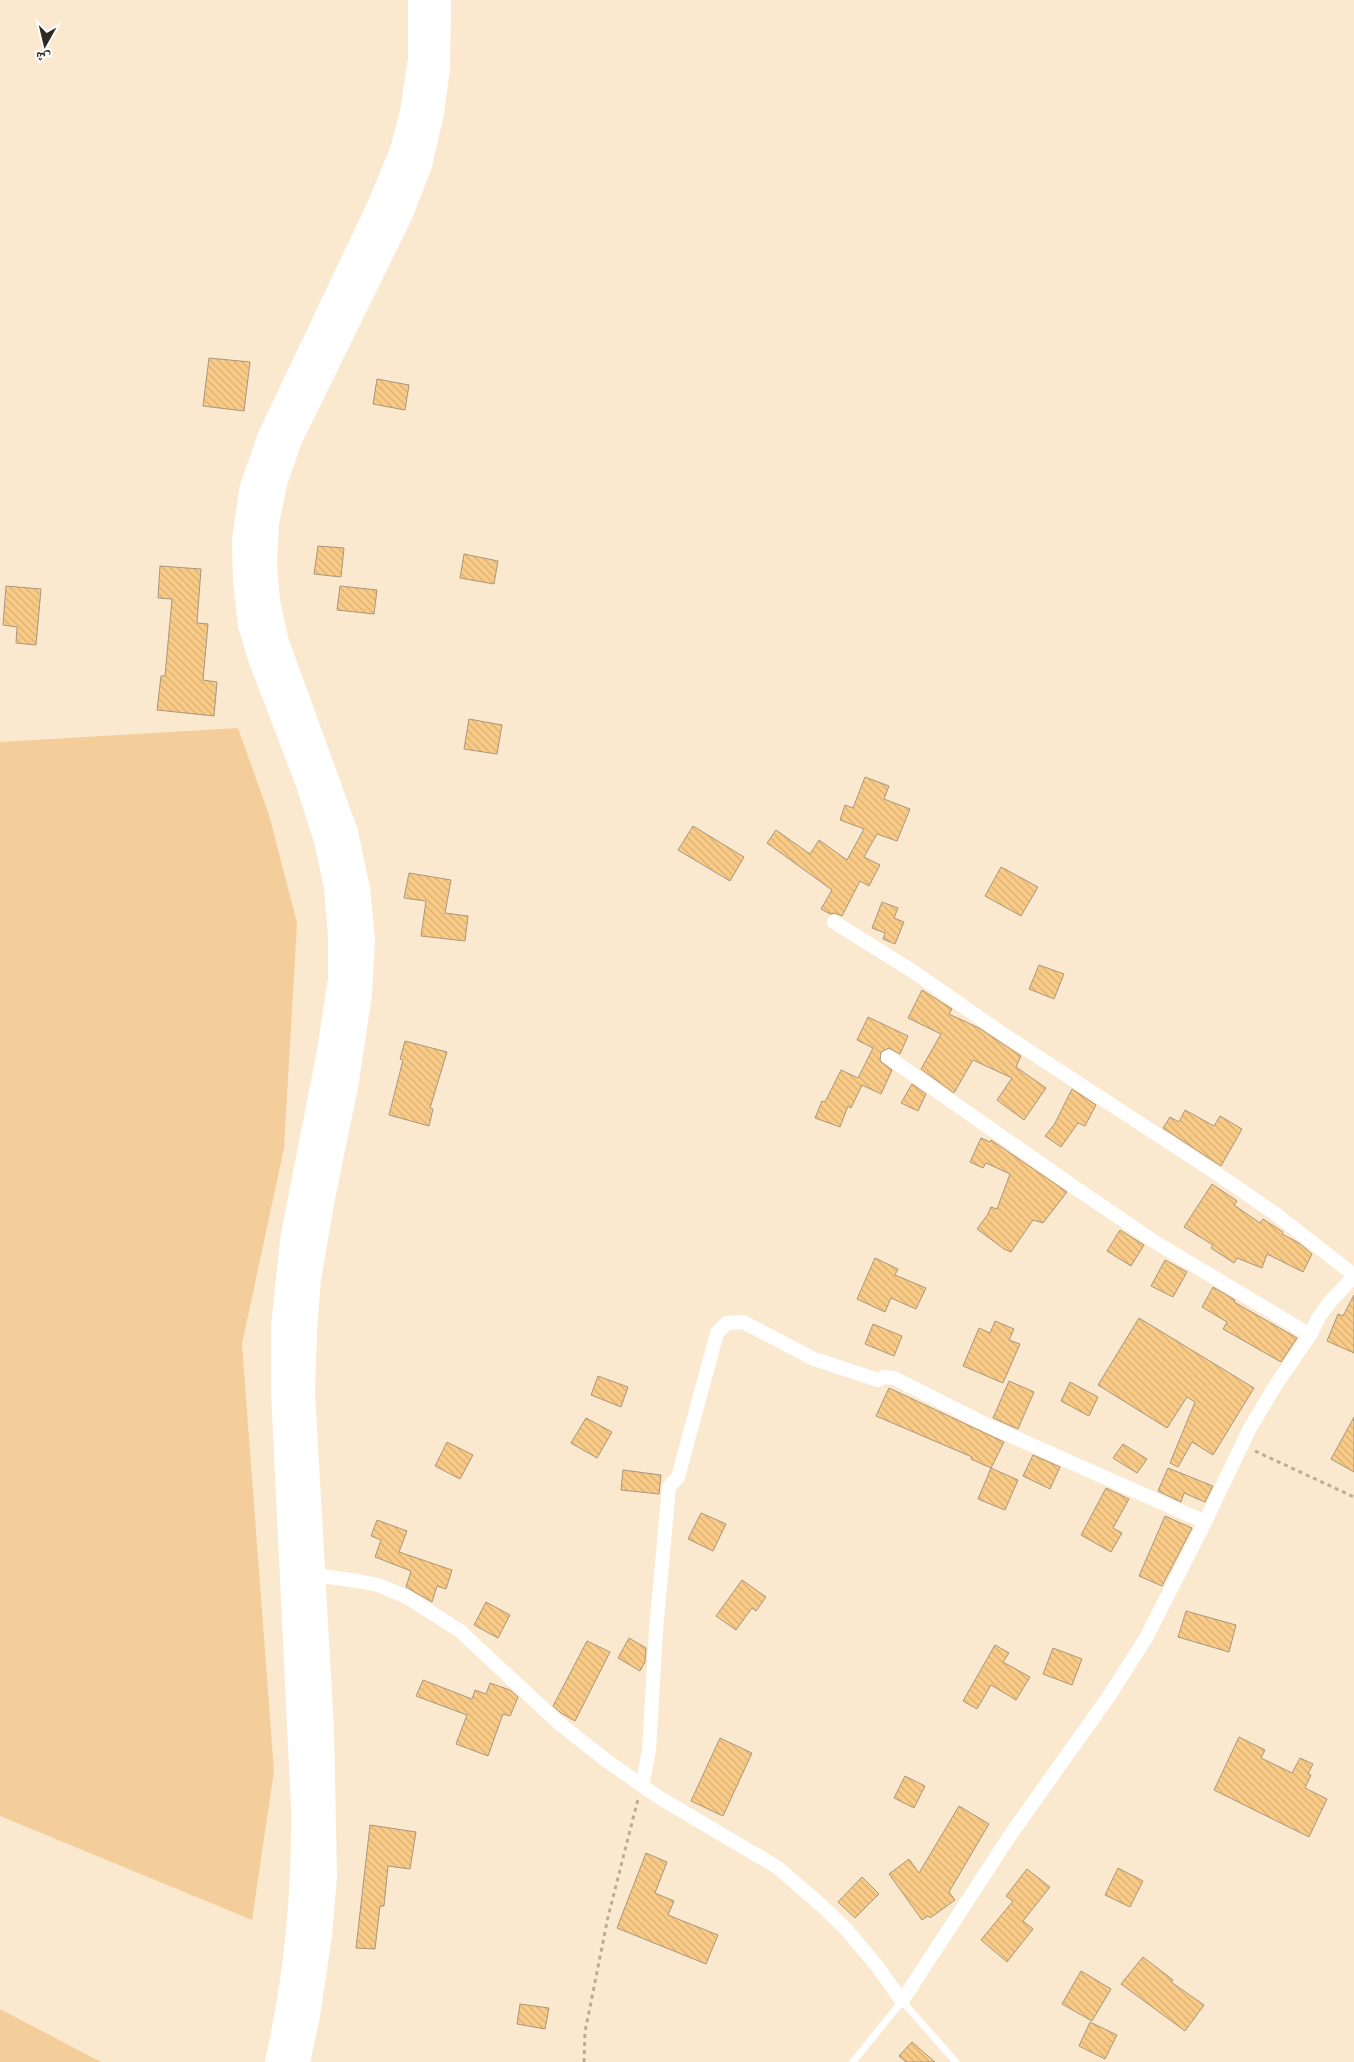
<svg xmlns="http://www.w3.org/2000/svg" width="1354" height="2062" font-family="'IBM Plex Serif','Noto Naskh Arabic',serif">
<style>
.grass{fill:#f3ce9b}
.building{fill:url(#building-back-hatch);stroke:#a8977f}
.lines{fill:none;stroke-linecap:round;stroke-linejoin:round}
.path{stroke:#bbac97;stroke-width:3;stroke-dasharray:4 4;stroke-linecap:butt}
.service{stroke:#fff;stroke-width:7}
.minor{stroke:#fff;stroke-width:14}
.trunk{stroke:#fff;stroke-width:24}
</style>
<defs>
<pattern id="building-back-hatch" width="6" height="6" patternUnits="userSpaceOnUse" patternTransform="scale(1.25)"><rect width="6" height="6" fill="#facb87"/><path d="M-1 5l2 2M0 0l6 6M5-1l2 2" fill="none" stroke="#d7ae74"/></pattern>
</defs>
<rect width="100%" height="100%" fill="#fbe9cf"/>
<!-- grass -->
<g class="grass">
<path d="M238 728 269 815 297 923 284 1148 242 1344 274 1771 252 1920 0 1816V742Z"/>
<path d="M0 2009 101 2062H0Z"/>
</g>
<!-- building -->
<g class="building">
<path d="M209 358 250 362 244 411 203 406Z"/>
<path d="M377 379 409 385 405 410 373 404Z"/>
<path d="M318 546 344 548 341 577 314 574Z"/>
<path d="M464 554 498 561 494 584 460 578Z"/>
<path d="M160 566 201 569 197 623 208 624 203 680 217 682 214 716 157 710 161 676H165L172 599 158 598Z"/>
<path d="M6 586 41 589 36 645 16 643 17 627 3 625Z"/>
<path d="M340 586 377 590 374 614 337 610Z"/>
<path d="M469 719 502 725 497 754 464 749Z"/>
<path d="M865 777 889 786 884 799 910 809 897 841 877 834 864 857 880 865 869 886 860 881 842 916 835 913 830 914 821 909 832 890 767 843 776 830 810 854 819 840 847 860 864 829 840 820 845 805 853 808Z"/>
<path d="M693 826 744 857 730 881 678 850Z"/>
<path d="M1001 867 1038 887 1021 916 985 896Z"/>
<path d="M409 873 451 880 445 913 468 916 465 941 421 936 426 901 404 898Z"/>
<path d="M882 902 898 908 894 918 904 922 895 944 883 939 885 933 872 928Z"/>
<path d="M1039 965 1064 974 1054 999 1029 989Z"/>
<path d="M922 990 952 1009 949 1014 979 1028 1021 1056 1016 1067 1046 1088 1024 1120 997 1100 1012 1078 973 1060 954 1093 921 1069 941 1034 908 1018Z"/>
<path d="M868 1017 908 1036 900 1054 889 1048 881 1052 880 1061 892 1070 881 1094 862 1085 851 1108 848 1106 840 1127 815 1118 822 1101 825 1102 841 1070 858 1078 873 1048 857 1040Z"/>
<path d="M405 1041 447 1052 430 1108 433 1109 429 1126 389 1115 403 1060 400 1059Z"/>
<path d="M912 1084 926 1094 918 1111 901 1103Z"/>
<path d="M1072 1089 1096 1105 1085 1126 1078 1123 1061 1147 1045 1136 1054 1125Z"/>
<path d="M1185 1110 1214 1126 1220 1116 1242 1129 1221 1166 1163 1128 1170 1117 1179 1122Z"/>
<path d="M981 1138 990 1142 991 1140 1067 1192 1043 1223 1033 1220 1011 1252 1004 1249 977 1229 988 1214 991 1207 997 1209 1010 1174 986 1163 983 1168 970 1162Z"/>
<path d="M1212 1184 1237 1201 1234 1205 1260 1223 1263 1219 1283 1232 1282 1234 1299 1243 1312 1254 1303 1272 1267 1254 1262 1268 1237 1258 1234 1263 1211 1248 1213 1245 1184 1227Z"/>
<path d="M1120 1230 1144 1245 1131 1266 1107 1251Z"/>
<path d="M875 1258 898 1269 895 1275 926 1288 916 1309 891 1298 885 1312 857 1299Z"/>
<path d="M1165 1260 1187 1272 1173 1297 1151 1286Z"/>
<path d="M1213 1287 1235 1300 1234 1302 1297 1338 1281 1362 1223 1329 1227 1322 1202 1307Z"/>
<path d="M1354 1295V1353L1327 1341 1338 1314 1343 1316Z"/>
<path d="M1139 1318 1254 1388 1213 1455 1192 1442 1178 1467 1170 1463 1195 1402 1187 1397 1167 1428 1098 1385Z"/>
<path d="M995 1321 1014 1329 1009 1340 1020 1344 1003 1383 963 1366 979 1328 990 1333Z"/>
<path d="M873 1324 902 1336 894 1356 865 1344Z"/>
<path d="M598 1376 628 1387 621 1407 591 1395Z"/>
<path d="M1009 1381 1034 1392 1018 1429 993 1418Z"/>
<path d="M1070 1382 1098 1397 1089 1416 1061 1401Z"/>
<path d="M889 1388 1004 1442 991 1468 971 1459 972 1457 876 1416Z"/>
<path d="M1354 1417V1472L1331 1459Z"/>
<path d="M586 1418 612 1432 597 1458 571 1443Z"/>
<path d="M447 1442 473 1455 460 1479 435 1466Z"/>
<path d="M1123 1444 1147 1459 1137 1473 1113 1458Z"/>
<path d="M1033 1455 1060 1467 1050 1489 1023 1476Z"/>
<path d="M991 1468 1018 1480 1005 1510 978 1499Z"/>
<path d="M1168 1468 1213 1486 1205 1502 1184 1493 1181 1502 1158 1491Z"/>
<path d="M623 1470 661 1475 659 1494 621 1490Z"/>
<path d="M1106 1488 1129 1499 1113 1528 1122 1533 1111 1552 1081 1535Z"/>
<path d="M701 1513 726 1524 713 1551 688 1539Z"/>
<path d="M1165 1516 1192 1528 1162 1586 1139 1576Z"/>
<path d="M377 1520 407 1531 399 1552 452 1570 446 1589 437 1586 432 1602 406 1587 411 1571 375 1557 381 1540 371 1536Z"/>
<path d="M742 1580 766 1597 756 1611 752 1608 736 1630 716 1616Z"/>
<path d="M486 1602 510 1615 498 1638 474 1625Z"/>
<path d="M1186 1611 1236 1625 1229 1652 1178 1637Z"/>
<path d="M629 1638 646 1648 645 1662 640 1671 618 1658Z"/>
<path d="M587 1641 610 1652 575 1721 561 1713 553 1706Z"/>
<path d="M995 1645 1009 1653 1003 1662 1030 1677 1016 1700 991 1685 977 1709 963 1701Z"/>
<path d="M1053 1648 1082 1659 1072 1685 1043 1674Z"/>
<path d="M423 1680 472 1699 475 1690 486 1694 490 1683 510 1690 518 1697 510 1716 503 1714 488 1756 456 1744 467 1715 416 1696Z"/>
<path d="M1239 1737 1265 1750 1261 1758 1292 1773 1300 1758 1313 1764 1308 1774 1311 1775 1305 1788 1327 1799 1309 1837 1214 1790Z"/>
<path d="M720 1738 752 1753 723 1816 691 1801Z"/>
<path d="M905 1776 925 1786 914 1808 894 1798Z"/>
<path d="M959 1806 989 1824 949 1892 955 1900 930 1918 928 1916 922 1920 889 1874 909 1859 919 1873Z"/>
<path d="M370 1825 416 1832 410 1869 388 1866 384 1906H380L375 1949 356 1948Z"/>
<path d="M646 1853 667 1862 655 1893 674 1901 668 1915 718 1935 706 1964 617 1928Z"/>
<path d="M1118 1868 1143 1881 1130 1907 1105 1895Z"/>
<path d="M1027 1869 1050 1887 1023 1921 1033 1929 1007 1962 981 1940 1013 1901 1006 1896Z"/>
<path d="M862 1877 879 1894 855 1918 838 1902Z"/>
<path d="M1143 1957 1173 1980 1171 1982 1204 2005 1185 2031 1121 1984Z"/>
<path d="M1081 1971 1111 1989 1092 2021 1062 2004Z"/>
<path d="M520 2004 549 2008 545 2029 517 2024Z"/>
<path d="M1090 2022 1117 2035 1105 2059 1079 2046Z"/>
<path d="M912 2042 935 2062H906L899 2056Z"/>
</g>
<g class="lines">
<!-- path -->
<g class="path">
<path d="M1255 1451 1354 1497"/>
<path d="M584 2062 585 2032 608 1917 638 1799"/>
</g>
<!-- service -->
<path class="service" d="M853 2062 902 2001 956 2062"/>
<!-- minor -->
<g class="minor">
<path d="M834 922 914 972 1000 1032 1219 1175 1277 1215 1354 1275"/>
<path d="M888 1057 1080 1191 1155 1242 1310 1335"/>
<path d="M314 1575 358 1581 378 1585 407 1597 460 1631 560 1724 607 1761 660 1798 777 1867 821 1905 845 1928 877 1966 902 2001 1011 1834 1109 1696 1146 1638 1205 1522 1250 1428 1275 1386 1310 1335 1319 1317 1329 1303 1354 1276"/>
<path d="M642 1786 649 1750 656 1630 669 1487 678 1477 717 1333 727 1323 743 1322 814 1359 878 1380 884 1377 894 1378 989 1426 1205 1522"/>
</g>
<!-- trunk -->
<g class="trunk">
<path d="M277 2062C296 1978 304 1894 303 1808L283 1392V1327L292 1240 329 1051 340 979V937L336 887 326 841 308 784 260 658 250 625 245 581 244 541 251 490 269 438 379 206 402 150 412 112 420 59V0"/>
<path d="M298 2062 308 2015 320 1935 325 1877 322 1729 303 1393 305 1331 309 1279 322 1203 347 1081 360 994 363 939 358 889 346 832 277 642 268 601 265 565 267 523 276 480 290 440 401 214 420 165 432 113 438 69 439 0"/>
</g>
</g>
<!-- north arrow -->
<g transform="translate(45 45) rotate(188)" stroke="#ffffff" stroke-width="4" paint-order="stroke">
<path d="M0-4L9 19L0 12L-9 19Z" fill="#30291f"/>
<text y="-8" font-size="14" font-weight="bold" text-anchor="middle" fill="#30291f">ش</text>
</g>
</svg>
